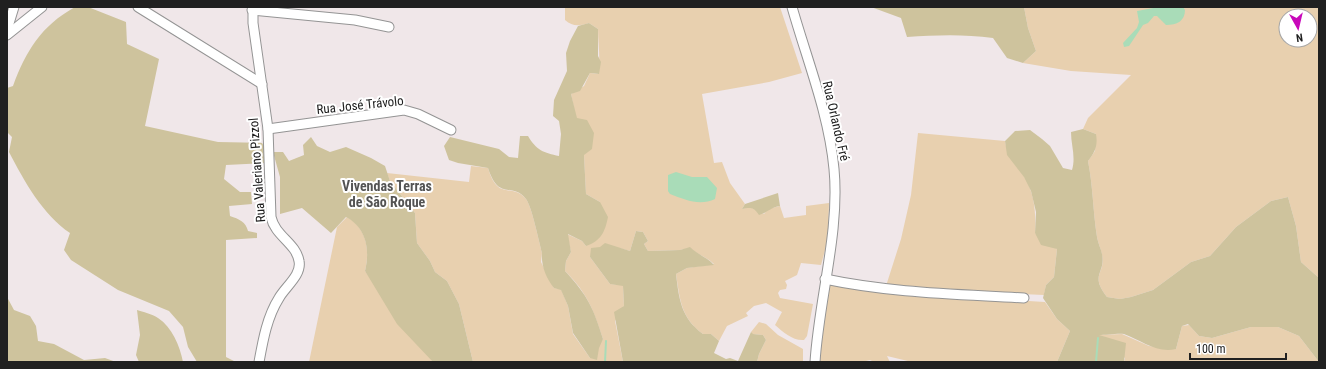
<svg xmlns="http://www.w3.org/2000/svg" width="1326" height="369" font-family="'Roboto Condensed',sans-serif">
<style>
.grass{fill:#e8d0af;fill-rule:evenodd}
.forest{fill:#cec39d}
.water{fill:#a9dcb8}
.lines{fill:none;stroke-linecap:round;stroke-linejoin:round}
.stream{stroke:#a9dcb8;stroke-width:2}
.minor-casing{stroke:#949494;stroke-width:11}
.minor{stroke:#fff;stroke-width:9}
.labels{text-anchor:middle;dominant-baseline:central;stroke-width:4;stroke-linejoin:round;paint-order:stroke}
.street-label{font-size:13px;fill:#202020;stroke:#fff}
.neighbourhood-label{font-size:14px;font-weight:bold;fill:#535353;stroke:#fff}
</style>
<rect width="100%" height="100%" fill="#f0e7e9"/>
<!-- grass -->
<g class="grass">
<path d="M565 7H780L802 73 769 82 702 94 714 163 722 162 730 183 745 204 742 209 750 207 764 214 768 209 780 206 784 218 806 215V206L829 203 828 239 821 265 801 263 797 275 785 281 787 285 786 289 780 290 778 293 780 298 813 304 807 336 804 340C793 341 783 332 775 325L782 312 766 303 754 306 746 313 748 316 727 326 719 341 711 334H703C681 318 680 300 676 274L687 268 714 264C707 257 698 255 690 248L680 250 648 251 644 244 648 241 643 232 636 231 630 251 619 248 590 257 610 284 623 285 624 306 615 321 623 362H473L459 304 447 281 435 272 430 261 417 243 415 213 390 181 387 173 469 182 471 166 488 168C498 202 512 182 526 199 532 207 539 242 542 253L541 262 554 288 561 289 568 306 573 334 590 358 603 339C593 309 588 294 565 271L566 261 571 252 567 234 582 241 586 246 600 202 586 194 584 155 571 94 584 86 590 73 598 74C601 61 598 44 598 29L589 23C579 26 573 27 565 20Z"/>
<path d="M1024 7H1319V278L1301 262 1296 226 1288 197 1271 201 1236 227 1210 256 1191 262 1153 290 1131 297 1120 299 1107 297C1089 274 1106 274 1102 255 1101 249 1098 243 1097 237 1093 212 1093 186 1088 161L1095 151 1096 134 1083 129 1088 118 1131 75 1071 71 1023 63 1036 51 1028 28ZM1286 16H1310V40H1286Z"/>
<path d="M918 133 1005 141C1008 160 1014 161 1024 176 1035 194 1036 214 1035 233L1057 249 1054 277 1046 285 1044 295 938 290 886 286 901 239 911 195Z"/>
<path d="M347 217C367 228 370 251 365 271L433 362H309L337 227Z"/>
<path d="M828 284 886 293 1045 302 1057 319 1070 331 1057 362H912L887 356 890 362H874L870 360 862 362H818Z"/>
<path d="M759 322 766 324 778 335 803 349V362H757L759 354 766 340 763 335 752 334 751 332Z"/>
<path d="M1189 325 1199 336 1212 338 1251 327H1278L1299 336 1319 362H1124L1125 358 1097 335 1122 334 1149 346 1176 349 1182 326Z"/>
</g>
<!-- forest -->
<g class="forest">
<path d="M75 7H88L126 22 127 44 159 59 145 126 218 142 262 143 266 149V163L226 165 224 179 240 192H251L252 204 229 206 230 216C239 219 246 222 248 231L257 233V238L226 240V357L236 362H197L188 347 183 327 169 311 118 290 71 260 64 250 70 233C43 215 24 181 9 152L12 137 7 132V88L13 86C26 51 41 26 75 7Z"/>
<path d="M871 7H1024L1028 28 1036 51 1023 63 1007 58 993 38C964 34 936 35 907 37L901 18Z"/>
<path d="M589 23 598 29V56L601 62 599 74 590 73 580 91 571 94 577 118 587 120 594 133 592 149 584 155 586 194 600 202 608 217C605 232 601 241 586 246L582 241 568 234 571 252 566 261 565 271C588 296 593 307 603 339L599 348 597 360 590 358 573 333 568 306 561 290 554 288C546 278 541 266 542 253 539 242 532 207 526 199 512 181 499 202 488 168L458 163 449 160 444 146 450 137 499 149 509 157 518 158 520 136H528C536 150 544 153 559 156L561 134 559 121 553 116 554 100 567 71 566 53 570 41 578 26Z"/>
<path d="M1083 129 1096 134C1098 146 1095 152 1088 161 1093 186 1093 212 1097 237 1098 243 1101 249 1102 254 1106 274 1089 274 1107 297L1120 299 1131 297 1153 290 1191 262 1210 256 1236 227 1271 201 1288 197 1296 226 1301 262 1319 278V362L1299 336 1278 327H1251L1212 338 1199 336 1188 324 1182 326 1176 349C1157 354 1141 340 1124 334 1119 333 1105 335 1099 335L1126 343 1124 362H1057L1070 331 1057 319 1043 298 1046 285 1054 277 1057 249 1041 245 1035 233 1036 212 1031 191 1024 177 1007 155 1005 141 1015 131 1030 130 1042 139 1050 146 1063 168 1072 170C1076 157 1071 145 1071 132Z"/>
<path d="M311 137 317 146 330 152 346 147 371 158 385 166 390 181 415 213 417 243 430 261 435 272 447 281 459 304 473 362H433L397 324 365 271C370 251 367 228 346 217L331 233 302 208 280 214V177L273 152H283L289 161 304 155 303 145Z"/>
<path d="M778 193 780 206C771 207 767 213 759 215 754 207 750 207 742 209L745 204Z"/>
<path d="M636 231 643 232 648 241 644 244 648 251 680 250 690 247C698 255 707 257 714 265L687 268 676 274C679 299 681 318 703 334H711L719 341 714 353 726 359 730 358 738 361 751 332 753 334 763 335 766 340 759 354 757 362H623L614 312 624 306 623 286 610 284 590 257 591 248 600 247 605 243 630 251Z"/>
<path d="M7 297 14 310 30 316 36 326 38 341 54 344 84 360 105 358 116 362H7Z"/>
<path d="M137 310C143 312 152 314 158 318 172 327 180 346 183 362H139L136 355 140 335Z"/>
</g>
<!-- water -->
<g class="water">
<path d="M1159 7H1183L1185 10C1185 21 1177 25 1166 25L1157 16H1154L1148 23 1143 25 1129 46 1124 47 1123 43 1137 28 1139 22 1137 11Z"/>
<path d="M676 172 692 177H707L717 188 715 199C700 206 685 200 670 194L668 191V175Z"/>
</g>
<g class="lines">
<!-- stream -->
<g class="stream">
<path d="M605 362 606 341"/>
<path d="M1096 362 1098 338"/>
</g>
<!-- minor casing -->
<g class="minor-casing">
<g id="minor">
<path d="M138 7 262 84"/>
<path d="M253 7V23L268 129 271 217C275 236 296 243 299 261 302 275 285 287 279 298 267 317 263 340 259 362"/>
<path d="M792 7C807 60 829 114 834 169 840 231 819 299 815 362"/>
<path d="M252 10 355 20 389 27"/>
<path d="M7 30 14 7"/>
<path d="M7 35 42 7"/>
<path d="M268 129 404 110 418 114 451 130"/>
<path d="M825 279C891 293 958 294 1024 298"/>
</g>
</g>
<!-- minor -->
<use href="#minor" class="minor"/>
</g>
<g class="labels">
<!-- street labels -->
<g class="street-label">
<text transform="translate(360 105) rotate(-6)">Rua José Trávolo</text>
<text transform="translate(836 121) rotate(77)">Rua Orlando Fré</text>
<text transform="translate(257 170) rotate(-94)">Rua Valeriano Pizzol</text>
</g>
<!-- neighbourhood labels -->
<g class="neighbourhood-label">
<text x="387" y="186">Vivendas Terras<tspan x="387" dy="16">de São Roque</tspan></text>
</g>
</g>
<!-- border -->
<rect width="1326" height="369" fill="none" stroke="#202020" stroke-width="16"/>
<!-- north arrow -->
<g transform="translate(1298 28) rotate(172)"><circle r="19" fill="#ffffff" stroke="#a6a6a6"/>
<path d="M0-3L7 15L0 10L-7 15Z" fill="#c808ba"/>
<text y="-6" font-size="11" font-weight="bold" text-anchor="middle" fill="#202020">N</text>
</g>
<!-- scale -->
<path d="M1190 353v6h96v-6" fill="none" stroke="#202020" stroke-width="2"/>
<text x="1196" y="353" font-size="12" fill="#202020" stroke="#ffffff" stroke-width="3" paint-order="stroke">100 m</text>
</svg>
